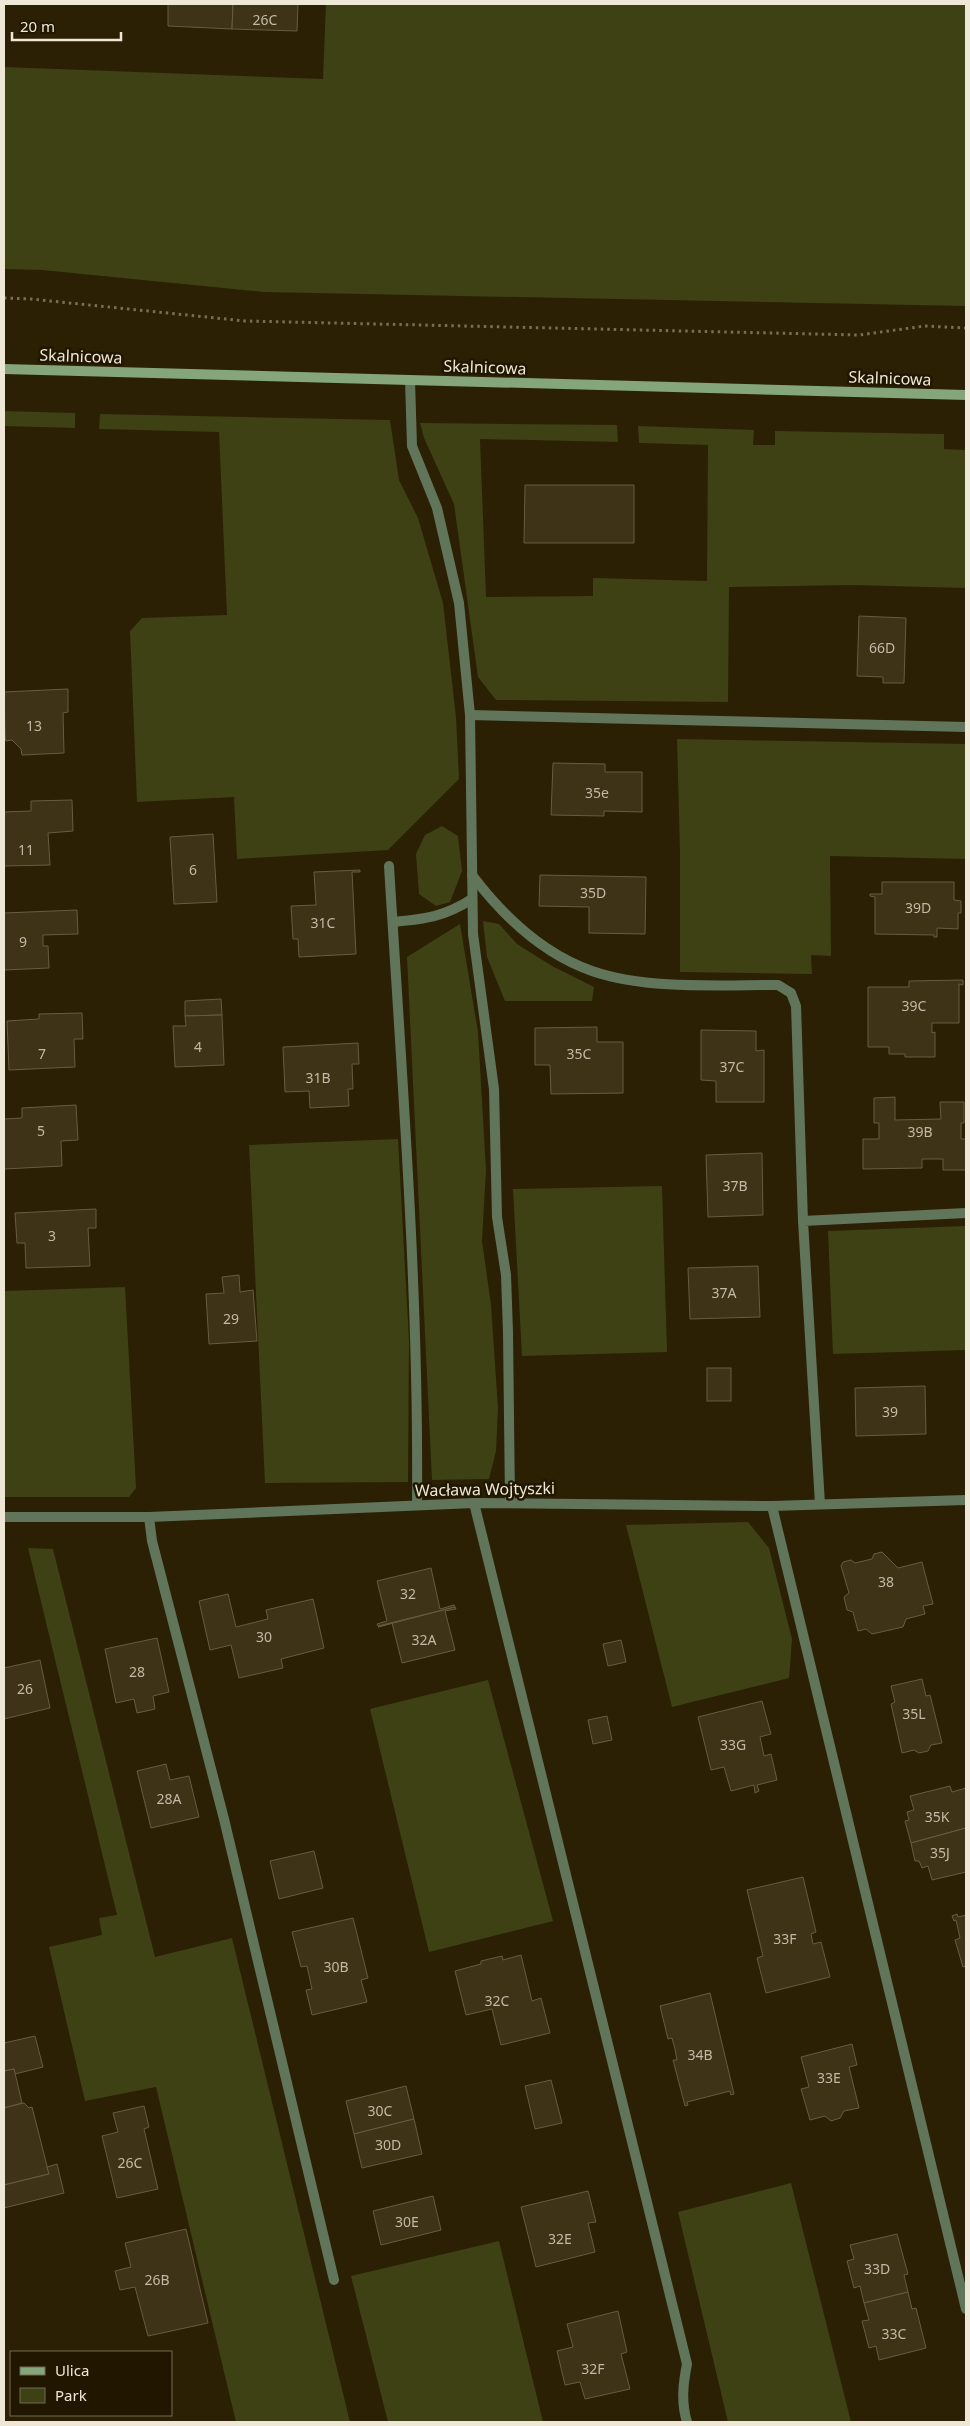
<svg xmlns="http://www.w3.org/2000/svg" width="970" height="2426" font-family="'Noto Sans',sans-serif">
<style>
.green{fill:#3d4114}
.building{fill:#3e3316;stroke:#685c3e}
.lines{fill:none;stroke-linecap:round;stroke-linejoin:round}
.path{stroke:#786e56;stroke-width:3;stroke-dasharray:2.5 4;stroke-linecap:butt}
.lane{stroke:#61755b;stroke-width:10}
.street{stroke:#61755b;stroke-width:10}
.secondary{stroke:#85a57b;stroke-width:10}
.labels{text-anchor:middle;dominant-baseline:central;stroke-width:5;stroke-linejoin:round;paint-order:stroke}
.number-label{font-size:14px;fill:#c2baa6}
.street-label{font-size:16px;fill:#eee7d6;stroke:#211700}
</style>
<rect width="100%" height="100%" fill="#2b2003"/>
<!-- green -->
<g class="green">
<path d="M326 4H966V306L264 292 42 270 4 269V67L323 79Z"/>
<path d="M4 411 75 413V428L4 426Z"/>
<path d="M100 414 390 420 399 480 418 518 443 603 456 717 459 779 388 850 237 859 234 797 137 802 130 631 142 618 227 615 219 432 99 429Z"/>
<path d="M420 423 617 425 618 442 480 439 486 597 593 596V578L707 581 708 445 639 443 638 426 754 430 753 445H775V431L944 434V449L966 450V588L851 585 729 587 728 702 496 700 478 677 454 504 424 438Z"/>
<path d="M677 739 966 744V859L830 856 831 956 811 955 812 974 680 972V852Z"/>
<path d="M442 826 458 836 462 871 450 902 436 906 419 894 416 854 425 835Z"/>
<path d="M483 921 499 924 517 944 552 966 594 987 592 1001H505L487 957Z"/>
<path d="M460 924 478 1032 486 1170 482 1241 491 1305 498 1408 496 1451 489 1479 432 1480 407 957Z"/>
<path d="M398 1139 409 1341 408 1482 265 1483 249 1145Z"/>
<path d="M662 1186 667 1352 522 1356 513 1189Z"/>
<path d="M966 1226V1350L833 1354 828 1231Z"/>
<path d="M125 1287 136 1488 129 1497H4V1291Z"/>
<path d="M748 1522 769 1548 792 1639 789 1678 672 1707 626 1525Z"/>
<path d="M28 1548 53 1549 155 1957 232 1938 350 2422H236L156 2087 85 2101 49 1947 102 1935 99 1918 117 1915Z"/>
<path d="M488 1680 553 1921 429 1952 370 1709Z"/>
<path d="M791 2183 851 2422H728L678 2212Z"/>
<path d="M499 2241 543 2422H388L351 2276Z"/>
</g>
<!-- building -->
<g class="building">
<path d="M168 4H233L232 29 168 26Z"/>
<path d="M233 4H298L297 31 232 29Z"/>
<path d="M525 485H634V543H524Z"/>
<path d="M859 616 906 618 904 683H883V677L857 676Z"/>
<path d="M68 689V712L63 713 64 753 22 755 21 749 12 740 6 741 5 737 4 692Z"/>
<path d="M553 763 605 764V772H642V812L604 811V816L551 815Z"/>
<path d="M72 800 73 831 48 833 50 865 4 866V812L31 811V801Z"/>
<path d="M213 834 217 902 174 904 170 837Z"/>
<path d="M360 870V872H352L356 954 299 957 298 939H293L291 906 316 905 314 872Z"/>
<path d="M540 875 646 877 645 934 589 933V907L539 906Z"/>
<path d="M882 882H954V900L961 901V913H958V929L937 928V937H934V935L875 934V897L870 896V894H882Z"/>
<path d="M77 910 78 934 43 935V946H48L49 968 4 970V913Z"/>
<path d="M963 980V985L959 984V1023H932V1033L935 1032V1057H905V1054H889V1047H868V987H909V981Z"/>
<path d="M221 999 222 1015 185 1016V1001Z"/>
<path d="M82 1013 83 1039H74L75 1067 9 1070 7 1021 39 1019V1014Z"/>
<path d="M222 1015 224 1065 175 1067 173 1026H186L185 1016Z"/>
<path d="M597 1027V1042H623V1093L551 1094 550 1065H535V1028Z"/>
<path d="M701 1030 756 1031V1051L764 1050V1102H716V1081L701 1080Z"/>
<path d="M358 1043 359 1064H352L353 1089H348L349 1106 310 1108 309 1091 285 1092 283 1047Z"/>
<path d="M895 1097V1120L941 1119 940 1102H964V1123H961V1139H966V1170H943V1159H922V1168L863 1169V1139H879V1123H874V1098Z"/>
<path d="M76 1105 78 1140 61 1141 62 1166 4 1169V1119L22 1118V1108Z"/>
<path d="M762 1153 763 1215 708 1217 706 1155Z"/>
<path d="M96 1209V1228H88L90 1266 26 1268 25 1243H17L15 1213Z"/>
<path d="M758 1266 760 1317 690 1319 688 1268Z"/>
<path d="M239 1275 240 1292 253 1290 257 1341 209 1344 206 1294 224 1293 222 1277Z"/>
<rect x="707" y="1368" width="24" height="33"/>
<path d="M925 1386 926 1434 856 1436 855 1388Z"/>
<path d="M882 1552 898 1568 922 1562 933 1604 923 1606 925 1614 906 1619 903 1627 872 1634 866 1629 858 1631 853 1612 847 1610 844 1597 849 1593 841 1566 843 1562 851 1560 855 1563 872 1559 874 1554Z"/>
<path d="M431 1568 440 1609 454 1605 455 1607 378 1626 377 1624 387 1621 377 1581Z"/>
<path d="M228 1594 236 1627 268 1619 266 1610 313 1599 324 1648 281 1659 283 1668 239 1678 231 1645 210 1650 199 1601Z"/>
<path d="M455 1607 456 1609 445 1611 455 1650 402 1663 392 1623 378 1627Z"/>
<path d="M157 1638 169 1692 153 1696 155 1709 137 1713 134 1699 116 1703 105 1649Z"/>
<path d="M621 1640 626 1662 608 1666 603 1644Z"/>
<path d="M40 1660 50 1708 4 1719V1668Z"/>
<path d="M922 1679 926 1696 930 1695 942 1743 931 1745 928 1751 919 1753 914 1750 902 1753 891 1704 895 1702 891 1686Z"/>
<path d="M762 1701 771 1734 760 1737 764 1756 771 1754 777 1780 757 1785 759 1791 755 1793 754 1785 731 1791 724 1767 711 1770 698 1717Z"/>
<path d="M607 1716 612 1740 593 1744 588 1720Z"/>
<path d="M166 1764 170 1780 189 1776 199 1817 151 1828 137 1771Z"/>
<path d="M950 1786 952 1792 966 1788V1828L911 1843 905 1821 909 1820 907 1812 914 1810 910 1796Z"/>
<path d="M966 1828V1872L932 1880 928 1866 922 1868 919 1861H915L911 1843Z"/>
<path d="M314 1851 323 1888 279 1899 270 1861Z"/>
<path d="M803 1877 816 1932 811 1934 813 1944 821 1942 830 1977 766 1993 757 1958 763 1956 747 1890Z"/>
<path d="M957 1914 958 1917 966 1915V1966L963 1967 955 1940 960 1938 956 1920 954 1921 952 1916Z"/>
<path d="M353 1918 368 1978 361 1980 367 2002 312 2015 306 1990 312 1989 307 1966 301 1967 292 1932Z"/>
<path d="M521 1955 532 2001 541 1998 550 2033 501 2045 492 2009 466 2015 455 1971 481 1964V1961L502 1956 503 1960Z"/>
<path d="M710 1993 734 2094 731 2095 730 2091 687 2102 688 2105 685 2106 673 2060H677L675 2049 672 2038 668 2039 660 2006Z"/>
<path d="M35 2036 43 2067 15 2074 14 2069 4 2071V2043Z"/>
<path d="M852 2044 857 2065 849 2067 859 2108 844 2111 840 2118 831 2121 825 2116 810 2120 801 2089 809 2087 801 2057Z"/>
<path d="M14 2069 22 2103 4 2108V2071Z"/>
<path d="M551 2080 562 2123 535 2129 525 2086Z"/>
<path d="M406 2086 414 2119 354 2134 346 2101Z"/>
<path d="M24 2103 29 2108 32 2107 49 2174 4 2185V2108Z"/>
<path d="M144 2106 149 2127 144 2129 158 2189 117 2198 102 2136 118 2132 113 2113Z"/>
<path d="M414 2119 422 2154 362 2168 354 2134Z"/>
<path d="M57 2164 64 2193 4 2208V2185L49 2174 47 2167Z"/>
<path d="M588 2191 596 2222 588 2223 595 2252 536 2267 521 2207Z"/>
<path d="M433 2196 441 2230 381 2245 373 2211Z"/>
<path d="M186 2229 208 2323 148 2336 135 2287 120 2290 115 2271 131 2267 125 2243Z"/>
<path d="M897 2234 908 2274 904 2275 908 2292 864 2303 860 2286 854 2288 847 2261 854 2259 850 2245Z"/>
<path d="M908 2292 912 2309 916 2308 926 2348 879 2360 876 2346 869 2348 862 2321 869 2320 864 2303Z"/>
<path d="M618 2311 627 2352 621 2354 630 2389 585 2399 580 2382 565 2385 557 2351 573 2347 567 2324Z"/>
</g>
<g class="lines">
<!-- path -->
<path class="path" d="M4 298 31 299 245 321 859 335 925 326 966 328"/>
<!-- lane -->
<g class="lane">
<path d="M410 380 412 446 437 508 459 603 470 715 473 934 494 1089 497 1217 506 1275 508 1332 510 1502"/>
<path d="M470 715 966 727"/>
<path d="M389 866C402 1079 419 1292 417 1505"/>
<path d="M472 875C503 916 543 954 592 971 647 990 720 985 778 985L791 993 796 1006 803 1221"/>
<path d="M393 922C425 919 444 917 472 899"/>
<path d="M474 1503 687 2364C683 2384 681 2402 687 2422"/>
<path d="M820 1504 803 1221 966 1213"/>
<path d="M772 1506 966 2309"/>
<path d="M149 1517 152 1541 224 1819 334 2280"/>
</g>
<!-- street -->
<path class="street" d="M4 1517H149L474 1503 772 1506 966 1500"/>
<!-- secondary -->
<path class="secondary" d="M4 369 966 395"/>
</g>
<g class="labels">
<!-- number labels -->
<g class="number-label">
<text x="265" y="19">26C</text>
<text x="882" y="647">66D</text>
<text x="34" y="725">13</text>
<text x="597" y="792">35e</text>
<text x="26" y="849">11</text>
<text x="193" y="869">6</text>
<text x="593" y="892">35D</text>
<text x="918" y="907">39D</text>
<text x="323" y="922">31C</text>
<text x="23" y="941">9</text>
<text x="914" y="1005">39C</text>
<text x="198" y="1046">4</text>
<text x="42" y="1053">7</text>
<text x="579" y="1053">35C</text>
<text x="732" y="1066">37C</text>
<text x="318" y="1077">31B</text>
<text x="41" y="1130">5</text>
<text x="920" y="1131">39B</text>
<text x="735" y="1185">37B</text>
<text x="52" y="1235">3</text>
<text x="724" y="1292">37A</text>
<text x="231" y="1318">29</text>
<text x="890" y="1411">39</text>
<text x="886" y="1581">38</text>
<text x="408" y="1593">32</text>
<text x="264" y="1636">30</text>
<text x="424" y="1639">32A</text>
<text x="137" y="1671">28</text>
<text x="25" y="1688">26</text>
<text x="914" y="1713">35L</text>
<text x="733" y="1744">33G</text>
<text x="169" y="1798">28A</text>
<text x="937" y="1816">35K</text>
<text x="940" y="1852">35J</text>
<text x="785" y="1938">33F</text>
<text x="336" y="1966">30B</text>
<text x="497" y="2000">32C</text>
<text x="700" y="2054">34B</text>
<text x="829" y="2077">33E</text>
<text x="380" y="2110">30C</text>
<text x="388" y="2144">30D</text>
<text x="130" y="2162">26C</text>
<text x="407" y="2221">30E</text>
<text x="560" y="2238">32E</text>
<text x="877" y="2268">33D</text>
<text x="157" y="2279">26B</text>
<text x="894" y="2333">33C</text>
<text x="593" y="2368">32F</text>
</g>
<!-- street labels -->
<g class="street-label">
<text transform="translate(81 356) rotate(2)">Skalnicowa</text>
<text transform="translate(485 367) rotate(2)">Skalnicowa</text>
<text transform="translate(890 378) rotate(2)">Skalnicowa</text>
<text transform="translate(485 1489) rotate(-1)">Wacława Wojtyszki</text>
</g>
</g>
<!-- border -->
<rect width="970" height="2426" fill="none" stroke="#eee7d6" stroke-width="10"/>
<!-- legend -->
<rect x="10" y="2351" width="162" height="65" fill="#211700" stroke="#736a56"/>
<rect x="20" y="2367" width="25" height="8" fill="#85a57b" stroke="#736a56"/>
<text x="55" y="2376" font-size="15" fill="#eee7d6">Ulica</text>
<rect x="20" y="2388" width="25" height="15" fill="#3d4114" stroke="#736a56"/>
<text x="55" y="2401" font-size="15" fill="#eee7d6">Park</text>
<!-- scale -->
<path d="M12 32v8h109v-8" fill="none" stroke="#eee7d6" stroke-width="2.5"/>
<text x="20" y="32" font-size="15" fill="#eee7d6" stroke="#211700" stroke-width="4" paint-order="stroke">20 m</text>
</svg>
